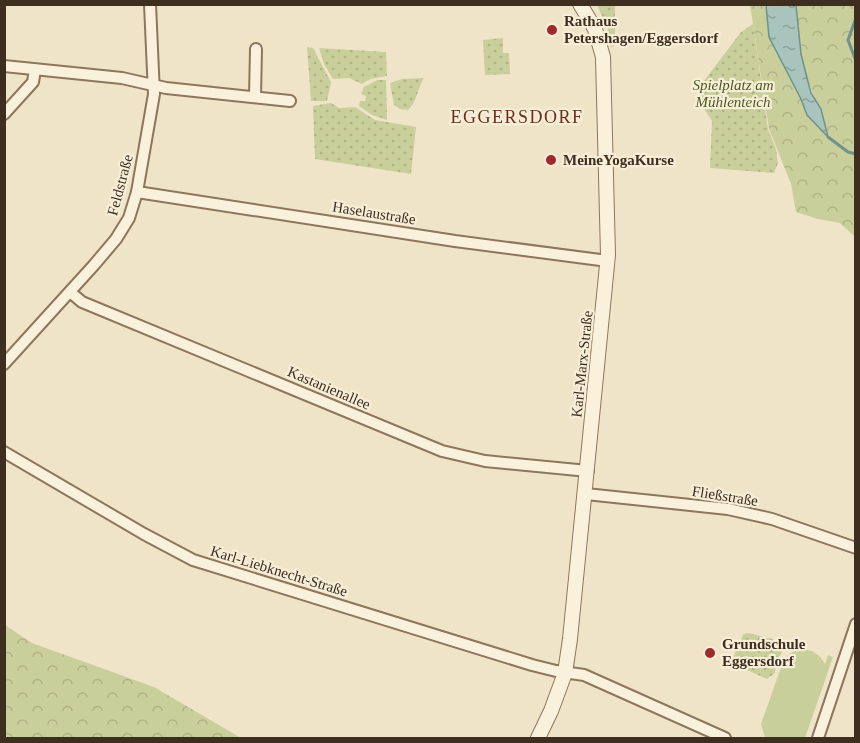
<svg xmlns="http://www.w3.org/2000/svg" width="860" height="743" font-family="Georgia,serif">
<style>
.grass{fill:url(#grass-dots)}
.forest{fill:url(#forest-crowns)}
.garden{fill:#c9cf9b}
.water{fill:url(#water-ripples);stroke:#6f938a;stroke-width:1.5}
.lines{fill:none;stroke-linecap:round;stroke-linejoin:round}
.stream{stroke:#6f938a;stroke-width:3}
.minor-casing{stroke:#8d765c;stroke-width:14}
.tertiary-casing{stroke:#8d765c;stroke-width:16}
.minor{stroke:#faf1dc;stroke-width:10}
.tertiary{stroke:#faf1dc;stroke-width:14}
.poi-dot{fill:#9e2a2b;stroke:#f7eed8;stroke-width:2}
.labels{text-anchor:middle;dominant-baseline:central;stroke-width:4.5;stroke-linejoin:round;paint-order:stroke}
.poi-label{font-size:15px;font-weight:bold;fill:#3d2e20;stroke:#f7eed8;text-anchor:start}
.park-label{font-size:15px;font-style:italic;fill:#4d5a26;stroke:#f7eed8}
.street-label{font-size:15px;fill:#3d2e20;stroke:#f7eed8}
.quarter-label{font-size:18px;letter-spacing:1.5px;fill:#6b2e1e;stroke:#f7eed8}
</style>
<defs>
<pattern id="grass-dots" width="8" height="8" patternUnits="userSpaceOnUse" patternTransform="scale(1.5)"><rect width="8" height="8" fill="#c9cf9b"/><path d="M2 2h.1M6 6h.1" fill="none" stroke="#aeb285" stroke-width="1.8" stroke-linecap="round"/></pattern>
<pattern id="forest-crowns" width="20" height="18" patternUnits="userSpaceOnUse" patternTransform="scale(1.5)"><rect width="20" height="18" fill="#c9cf9b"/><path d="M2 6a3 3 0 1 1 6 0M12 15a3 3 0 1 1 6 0" fill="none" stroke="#aeb285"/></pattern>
<pattern id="water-ripples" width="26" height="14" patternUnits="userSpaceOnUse" patternTransform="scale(1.5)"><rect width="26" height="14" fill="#a9c4bc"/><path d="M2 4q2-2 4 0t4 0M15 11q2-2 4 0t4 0" fill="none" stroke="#8ba098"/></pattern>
</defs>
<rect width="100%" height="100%" fill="#f0e4c8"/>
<!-- grass -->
<g class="grass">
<path d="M597 5H615V43L612 48 607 27Z"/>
<path d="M753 24 768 129 776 149 778 163 774 173 710 168 712 121 697 98 703 91 701 85 741 32Z"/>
<path d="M503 38V53H509L510 74 485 75 483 40Z"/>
<path d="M307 47 313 48 331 82 327 101H311Z"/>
<path d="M319 48 386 52 387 76 370 79 362 84 349 78 333 79 324 64Z"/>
<path d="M424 78C417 89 417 102 408 110L400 109 394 105 390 83 402 79Z"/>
<path d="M377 80H386L387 120 372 115 359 106 360 101H365L366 96 361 94 364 87Z"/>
<path d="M331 103 339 108 355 107 375 120 416 127 411 174 315 159 313 106Z"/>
<path d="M749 633 772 639 782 644C783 651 782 655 776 659L775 673 767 679 732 663 737 647 739 646 743 634Z"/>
</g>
<!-- forest -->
<g class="forest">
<path d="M750 5H766L769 37 801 99 807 115 821 109C801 77 800 41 796 5H855V237L840 223 818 219 796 212 791 184 769 129Z"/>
<path d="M5 625 32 643 154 687 241 738H5Z"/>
</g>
<!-- garden -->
<path class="garden" d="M802 649C812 650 820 654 825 664L828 655 833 657 805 738H765L761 724 784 659 795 650Z"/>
<!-- water -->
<path class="water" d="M766 5H796L801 54 807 78 811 93 821 109 828 137 807 115 801 99 769 37Z"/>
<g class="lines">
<!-- stream -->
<g class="stream">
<path d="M856 18 848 40 856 61"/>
<path d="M828 137 848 152 856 154"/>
</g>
<!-- minor casing -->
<g class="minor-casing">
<g id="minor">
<path d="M4 66 122 78 166 88 290 101"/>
<path d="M255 96 256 49"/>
<path d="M4 114 33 82 35 70"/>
<path d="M137 192 455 241 608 261"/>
<path d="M70 292 82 302 442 451 485 461 588 471"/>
<path d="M4 364 94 265 116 239 129 218 137 192 154 94 150 4"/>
<path d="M4 452 144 534 193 560 532 665 556 671 584 675 725 738"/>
<path d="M586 494 728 509 772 519 856 548"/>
<path d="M818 738 856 624"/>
</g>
</g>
<!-- tertiary casing -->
<g class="tertiary-casing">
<path id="tertiary" d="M538 738 551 711 565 673 570 639 608 255 603 57 595 29 580 4"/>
</g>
<!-- minor -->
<use href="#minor" class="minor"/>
<!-- tertiary -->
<use href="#tertiary" class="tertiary"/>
</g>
<!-- markers -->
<g class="poi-dot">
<circle cx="552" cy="30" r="6"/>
<circle cx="551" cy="160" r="6"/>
<circle cx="710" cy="653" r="6"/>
</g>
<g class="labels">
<!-- poi labels -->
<g class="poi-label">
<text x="564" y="21">Rathaus<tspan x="564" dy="17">Petershagen/Eggersdorf</tspan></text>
<text x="563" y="160">MeineYogaKurse</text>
<text x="722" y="644">Grundschule<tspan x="722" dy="17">Eggersdorf</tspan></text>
</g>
<!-- park labels -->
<g class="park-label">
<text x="733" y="85">Spielplatz am<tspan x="733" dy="17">Mühlenteich</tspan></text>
</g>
<!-- street labels -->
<g class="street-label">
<text transform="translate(120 185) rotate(-75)">Feldstraße</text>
<text transform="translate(374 213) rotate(9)">Haselaustraße</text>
<text transform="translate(582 364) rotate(-84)">Karl-Marx-Straße</text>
<text transform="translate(329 388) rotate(23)">Kastanienallee</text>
<text transform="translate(725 496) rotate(9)">Fließstraße</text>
<text transform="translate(279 571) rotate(17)">Karl-Liebknecht-Straße</text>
</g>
<!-- quarter labels -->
<g class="quarter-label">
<text x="517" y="117">EGGERSDORF</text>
</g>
</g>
<!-- border -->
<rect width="860" height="743" fill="none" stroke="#3d2e20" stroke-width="12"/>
</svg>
